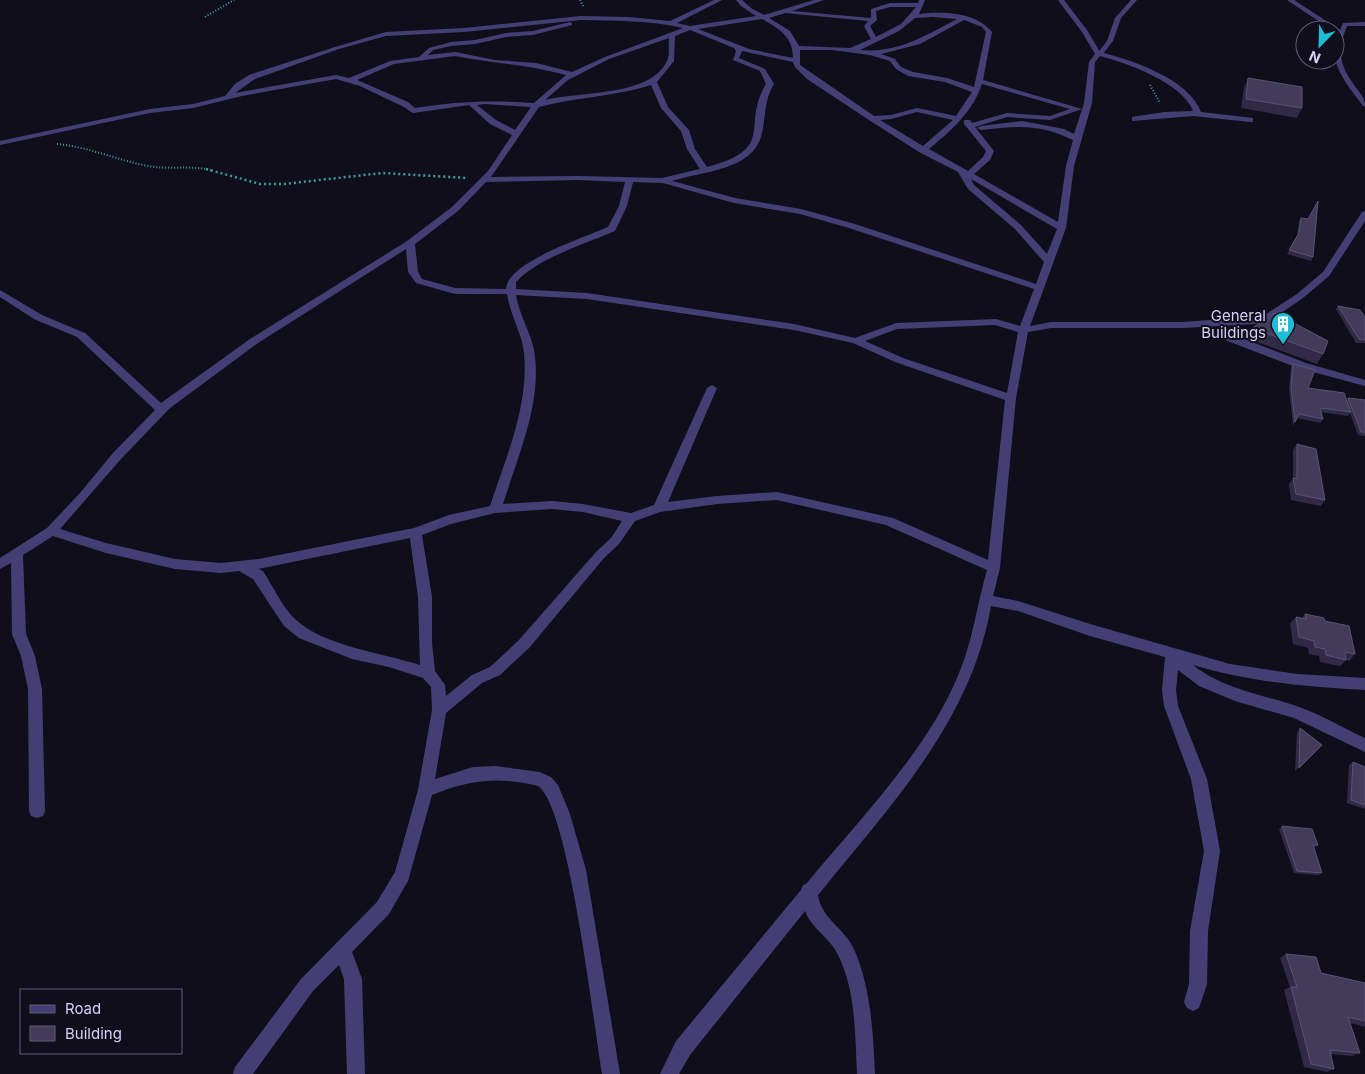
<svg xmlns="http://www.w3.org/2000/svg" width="1365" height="1074" font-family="Inter,sans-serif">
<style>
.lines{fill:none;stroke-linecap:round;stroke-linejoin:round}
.path-far1{stroke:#3d9f9d;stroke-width:2;stroke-dasharray:1 2;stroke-linecap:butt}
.path{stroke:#3d9f9d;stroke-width:2.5;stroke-dasharray:2 3;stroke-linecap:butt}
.service{fill:#433f75;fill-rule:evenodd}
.minor{fill:#433f75;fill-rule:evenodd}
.wall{fill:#302a47}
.building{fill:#423b5a;stroke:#595373}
.labels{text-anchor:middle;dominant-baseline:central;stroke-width:4;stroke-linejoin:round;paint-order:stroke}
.poi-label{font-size:15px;fill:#d6d0f8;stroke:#110e1c;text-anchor:end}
</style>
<rect width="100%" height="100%" fill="#110e1c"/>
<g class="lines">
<!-- path-far1 -->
<g class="path-far1">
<path d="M580 0 584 8"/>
<path d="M205 17 234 0"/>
<path d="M1150 85 1160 103"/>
<path d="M57 144C89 147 117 160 148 166 169 170 190 165 211 170"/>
</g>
<!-- path -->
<path class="path" d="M206 169 260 184H284L382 173 467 178"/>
<!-- service -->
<g class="service">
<path d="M1131 0H1137L1121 18 1113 41 1102 55H1098L1097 54 1107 41 1115 18Z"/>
<path d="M1287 0H1294L1340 30 1343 23 1365 22V26H1347C1336 53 1340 66 1357 89 1362 95 1365 99 1365 107L1363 106C1347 84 1326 62 1338 34L1335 30H1332Z"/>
</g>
<!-- minor -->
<g class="minor">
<path d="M714 0H722L677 23 690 26 756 16 741 6 736 0H742L751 8 764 15 814 0H824L792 11 871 18V9L890 3H918L919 0H925L919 14C943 11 976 12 992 32L983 80 1082 109 1050 120 1007 117 975 127 994 151 990 160 974 174 1058 222 1066 166 1073 140C1038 123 1017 126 981 130L977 128 981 126 1022 121 1064 129 1074 134 1084 103 1089 62 1095 54 1082 32 1058 0H1064L1087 30 1100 52C1132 60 1189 79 1201 112L1253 118V122H1250L1193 116 1132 121V117L1164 112 1193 111C1183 83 1127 63 1100 56L1095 62 1092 103 1074 166 1066 228 1030 326 1051 322H1183L1263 316 1297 294 1323 272 1362 212 1365 211V221L1329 276 1303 298 1271 320 1255 324 1183 328H1051L1028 332 1016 398 1000 568 993 596 1018 601 1090 624 1230 664 1297 674 1365 678V690C1306 687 1250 682 1193 665 1225 690 1262 694 1299 707 1322 715 1343 728 1365 738V752L1294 718 1235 701 1199 686 1178 670 1176 690 1178 706 1207 779 1220 851 1208 931 1207 984 1199 1008 1193 1011 1187 1008 1184 1002 1189 984 1190 931 1204 851 1191 779 1164 706 1162 690 1165 657 1090 636 1018 611 991 606C971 722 889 807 818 895 821 918 844 928 854 949 871 988 873 1032 875 1074H857C855 1035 856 989 837 953 829 937 812 929 805 911L690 1055 679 1074H660L676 1041 801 890 803 885 806 884C858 821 929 749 959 673 973 640 977 604 987 570L886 525 777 500 717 504 660 512 635 521 619 544 604 558 529 648 500 675 482 683 446 713 435 779 473 767 496 766 540 772 551 777 558 785 570 814 586 870 620 1074H602C594 1027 569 806 538 786 500 776 468 780 432 795L408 881 389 914 352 952 362 979 365 1074H347L344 979 339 965 313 991 253 1074H233L235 1067 301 979 377 902 395 872 418 790 432 710 431 687 423 678 389 667 352 659 299 638 284 626 253 579 239 571 221 573 175 569 106 553 53 536 23 555 26 634 35 656 42 689 45 811 43 816 37 818 31 816 29 811 28 689 21 656 12 634 11 563 0 569V558L47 528 80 493 113 453 155 410 77 337 34 319 0 297V290L42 315 85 333 161 403 250 339 407 241 452 207 488 171 512 135 490 124 469 105 413 113 402 106 360 86 336 79 242 96 193 108 150 113 0 145V141L150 109 193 104 225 96 235 84 249 75 335 47 386 32 464 28 581 16 628 17 670 21ZM890 7H916L901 24 876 37 870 26 877 20 876 11ZM785 13 868 21 864 26 871 39 850 48 799 46 790 31 769 18ZM932 17 957 19C927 35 896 54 860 50L899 31 915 18ZM762 19C780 29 793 37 793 58L749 49 698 29ZM581 20C615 21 650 20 683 28L605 57 572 72 536 63 495 60 455 52 428 55 433 50 451 46 475 44 506 37 533 35 572 25V23L570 22 533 31 506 33 475 40 451 42 429 48 419 57 390 61 349 78 336 75 235 93 255 79 339 49 386 36 464 32ZM964 20 982 27 986 32 974 87 947 78 913 72 901 67 895 59 881 54 920 44ZM690 30 734 48 736 51 733 60 760 71 766 84C740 127 778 148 707 167L695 149 689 130 668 107 657 82 674 61 675 36ZM669 38C668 45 670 56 667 61 650 97 580 91 545 100L568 80 609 59ZM800 50H832L870 55 890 61 896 69 908 76 945 82 972 92 956 116 917 108 891 115 874 116 800 65ZM742 51 793 62 795 67 807 79 869 120 919 152 958 172 968 189 1015 229 1044 262 1036 284 855 224 801 209 735 198 672 181C702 171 754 171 762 133 766 115 764 100 774 84L765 69 739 58ZM455 56C492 63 529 65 566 75L534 103C489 100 459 101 415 108L408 102 357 80 394 64ZM982 84 1070 109 1050 116 1007 113 972 123 970 120H964V124L986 151 983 157 968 171 929 149C952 130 973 111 982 84ZM651 85 661 108 681 131 687 149 700 169 662 178 578 176 491 177 539 107C576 97 614 97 651 85ZM485 104 531 107 515 130 496 120 477 105ZM917 112 953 120 923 146 880 120 891 119ZM971 179 1057 229 1047 254 1021 225 974 185ZM578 180 625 182 619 206 608 227C586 237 507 262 506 289L455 288 422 279 418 272 415 244 458 211 486 182ZM633 182 663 183 734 203 800 214 849 228 1034 289 1020 326 996 319 896 323 855 338 794 324 587 293 516 289V282C538 258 585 244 615 231L627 206ZM406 249 408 272 416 283 455 294H507C510 315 522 333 524 353 529 406 506 457 490 506L449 515 414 528 259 559 221 563 175 559 106 543 60 529 121 459 170 408 258 343ZM516 295 587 299 794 330 853 343 895 362 1005 400 988 560 893 518 777 492 717 496 668 502 717 388 712 385 707 388 654 505 631 513 583 504 552 501 503 504C518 456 543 401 534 350 530 331 519 314 516 295ZM995 325 1018 332 1007 393 903 358 865 341 897 329ZM552 509 583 512 622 521 611 538 596 552 519 640 490 667 472 675 446 696 445 685 435 671 432 643V597L422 535 451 524 495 513ZM410 538 418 597 420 665C383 653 323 646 295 619 282 607 273 586 263 571L258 569Z"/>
<path d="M1208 327 1226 332 1306 363 1365 380V386L1298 368 1204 332V328Z"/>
</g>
</g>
<!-- wall -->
<g class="wall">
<path d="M1248 78 1302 108 1297 118 1241 108 1244 88Z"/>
<path d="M1301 218 1313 257 1311 261 1287 254 1297 236 1299 221Z"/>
<path d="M1338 306 1365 317V343H1356L1336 309Z"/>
<path d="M1252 328 1323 354 1317 364 1246 338Z"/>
<path d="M1293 364 1308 388 1347 401 1348 398 1365 400V436L1358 435 1350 413 1348 416 1321 412 1323 419 1321 423 1297 418 1293 426 1289 389 1291 367Z"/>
<path d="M1297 444 1325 500 1321 506 1291 500 1289 484 1293 479V450Z"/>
<path d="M1305 614 1325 621 1355 654 1349 661 1346 660 1340 666 1320 662 1319 656 1309 654 1308 648 1293 644 1290 623 1296 617 1302 618Z"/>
<path d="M1300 728 1322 745 1295 771 1297 732Z"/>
<path d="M1353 762 1365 767V809L1347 803 1349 765Z"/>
<path d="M1282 826 1318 845 1314 848 1322 873 1318 875 1294 873 1279 829Z"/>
<path d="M1286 954 1321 973 1365 983V1027L1350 1023 1360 1053 1352 1056 1331 1054 1334 1069 1327 1072 1304 1067 1284 990 1290 987 1280 958Z"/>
</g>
<!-- building -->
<g class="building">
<path d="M1248 78 1302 87V108L1246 99Z"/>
<path d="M1318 201 1313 257 1289 250 1299 233 1301 218 1308 219Z"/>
<path d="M1338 306 1360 310 1365 317V340L1359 339Z"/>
<path d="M1275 313 1328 341 1323 354 1252 328Z"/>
<path d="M1293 364 1315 370 1308 388 1344 393 1351 412 1320 408 1323 419 1299 414 1295 422 1291 386Z"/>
<path d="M1348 398 1365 400V432H1361Z"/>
<path d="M1297 444 1316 449 1325 500 1296 494 1293 478 1297 479Z"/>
<path d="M1305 614 1324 618 1325 621 1349 626 1355 654 1345 652 1346 660 1326 655 1325 649 1315 647 1314 641 1299 637 1296 617 1306 619Z"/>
<path d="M1300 728 1322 745 1299 768Z"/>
<path d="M1353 762 1365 767V805L1351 800Z"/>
<path d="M1282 826 1312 829 1318 845H1313L1322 873 1297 871Z"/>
<path d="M1286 954 1316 957 1321 973 1365 983V1021L1348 1017 1360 1053 1330 1050 1334 1069 1311 1064 1291 987H1297Z"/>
</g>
<!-- icons -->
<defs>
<g id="building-pin" transform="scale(1.25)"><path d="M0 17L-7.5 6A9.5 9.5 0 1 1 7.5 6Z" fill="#1ebdd6" stroke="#110e1c"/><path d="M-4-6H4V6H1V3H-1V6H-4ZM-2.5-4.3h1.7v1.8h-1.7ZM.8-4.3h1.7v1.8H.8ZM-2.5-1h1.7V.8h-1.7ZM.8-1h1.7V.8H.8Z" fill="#fff"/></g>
</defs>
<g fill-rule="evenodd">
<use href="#building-pin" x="1283" y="324"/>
</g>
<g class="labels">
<!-- poi labels -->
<g class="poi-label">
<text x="1266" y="315">General<tspan x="1266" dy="17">Buildings</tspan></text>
</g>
</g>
<!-- legend -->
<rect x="20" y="989" width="162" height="65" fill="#110e1c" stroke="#605c74"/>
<rect x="30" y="1005" width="25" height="8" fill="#433f75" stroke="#605c74"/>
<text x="65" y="1014" font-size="15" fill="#d6d0f8">Road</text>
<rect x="30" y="1026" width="25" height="15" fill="#423b5a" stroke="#605c74"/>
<text x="65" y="1039" font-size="15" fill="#d6d0f8">Building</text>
<!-- north arrow -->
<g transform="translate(1320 45) rotate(203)"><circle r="24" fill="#110e1c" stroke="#605c74"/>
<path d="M0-4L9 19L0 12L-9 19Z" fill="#1ebdd6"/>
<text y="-8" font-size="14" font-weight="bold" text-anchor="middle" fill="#d6d0f8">N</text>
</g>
</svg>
